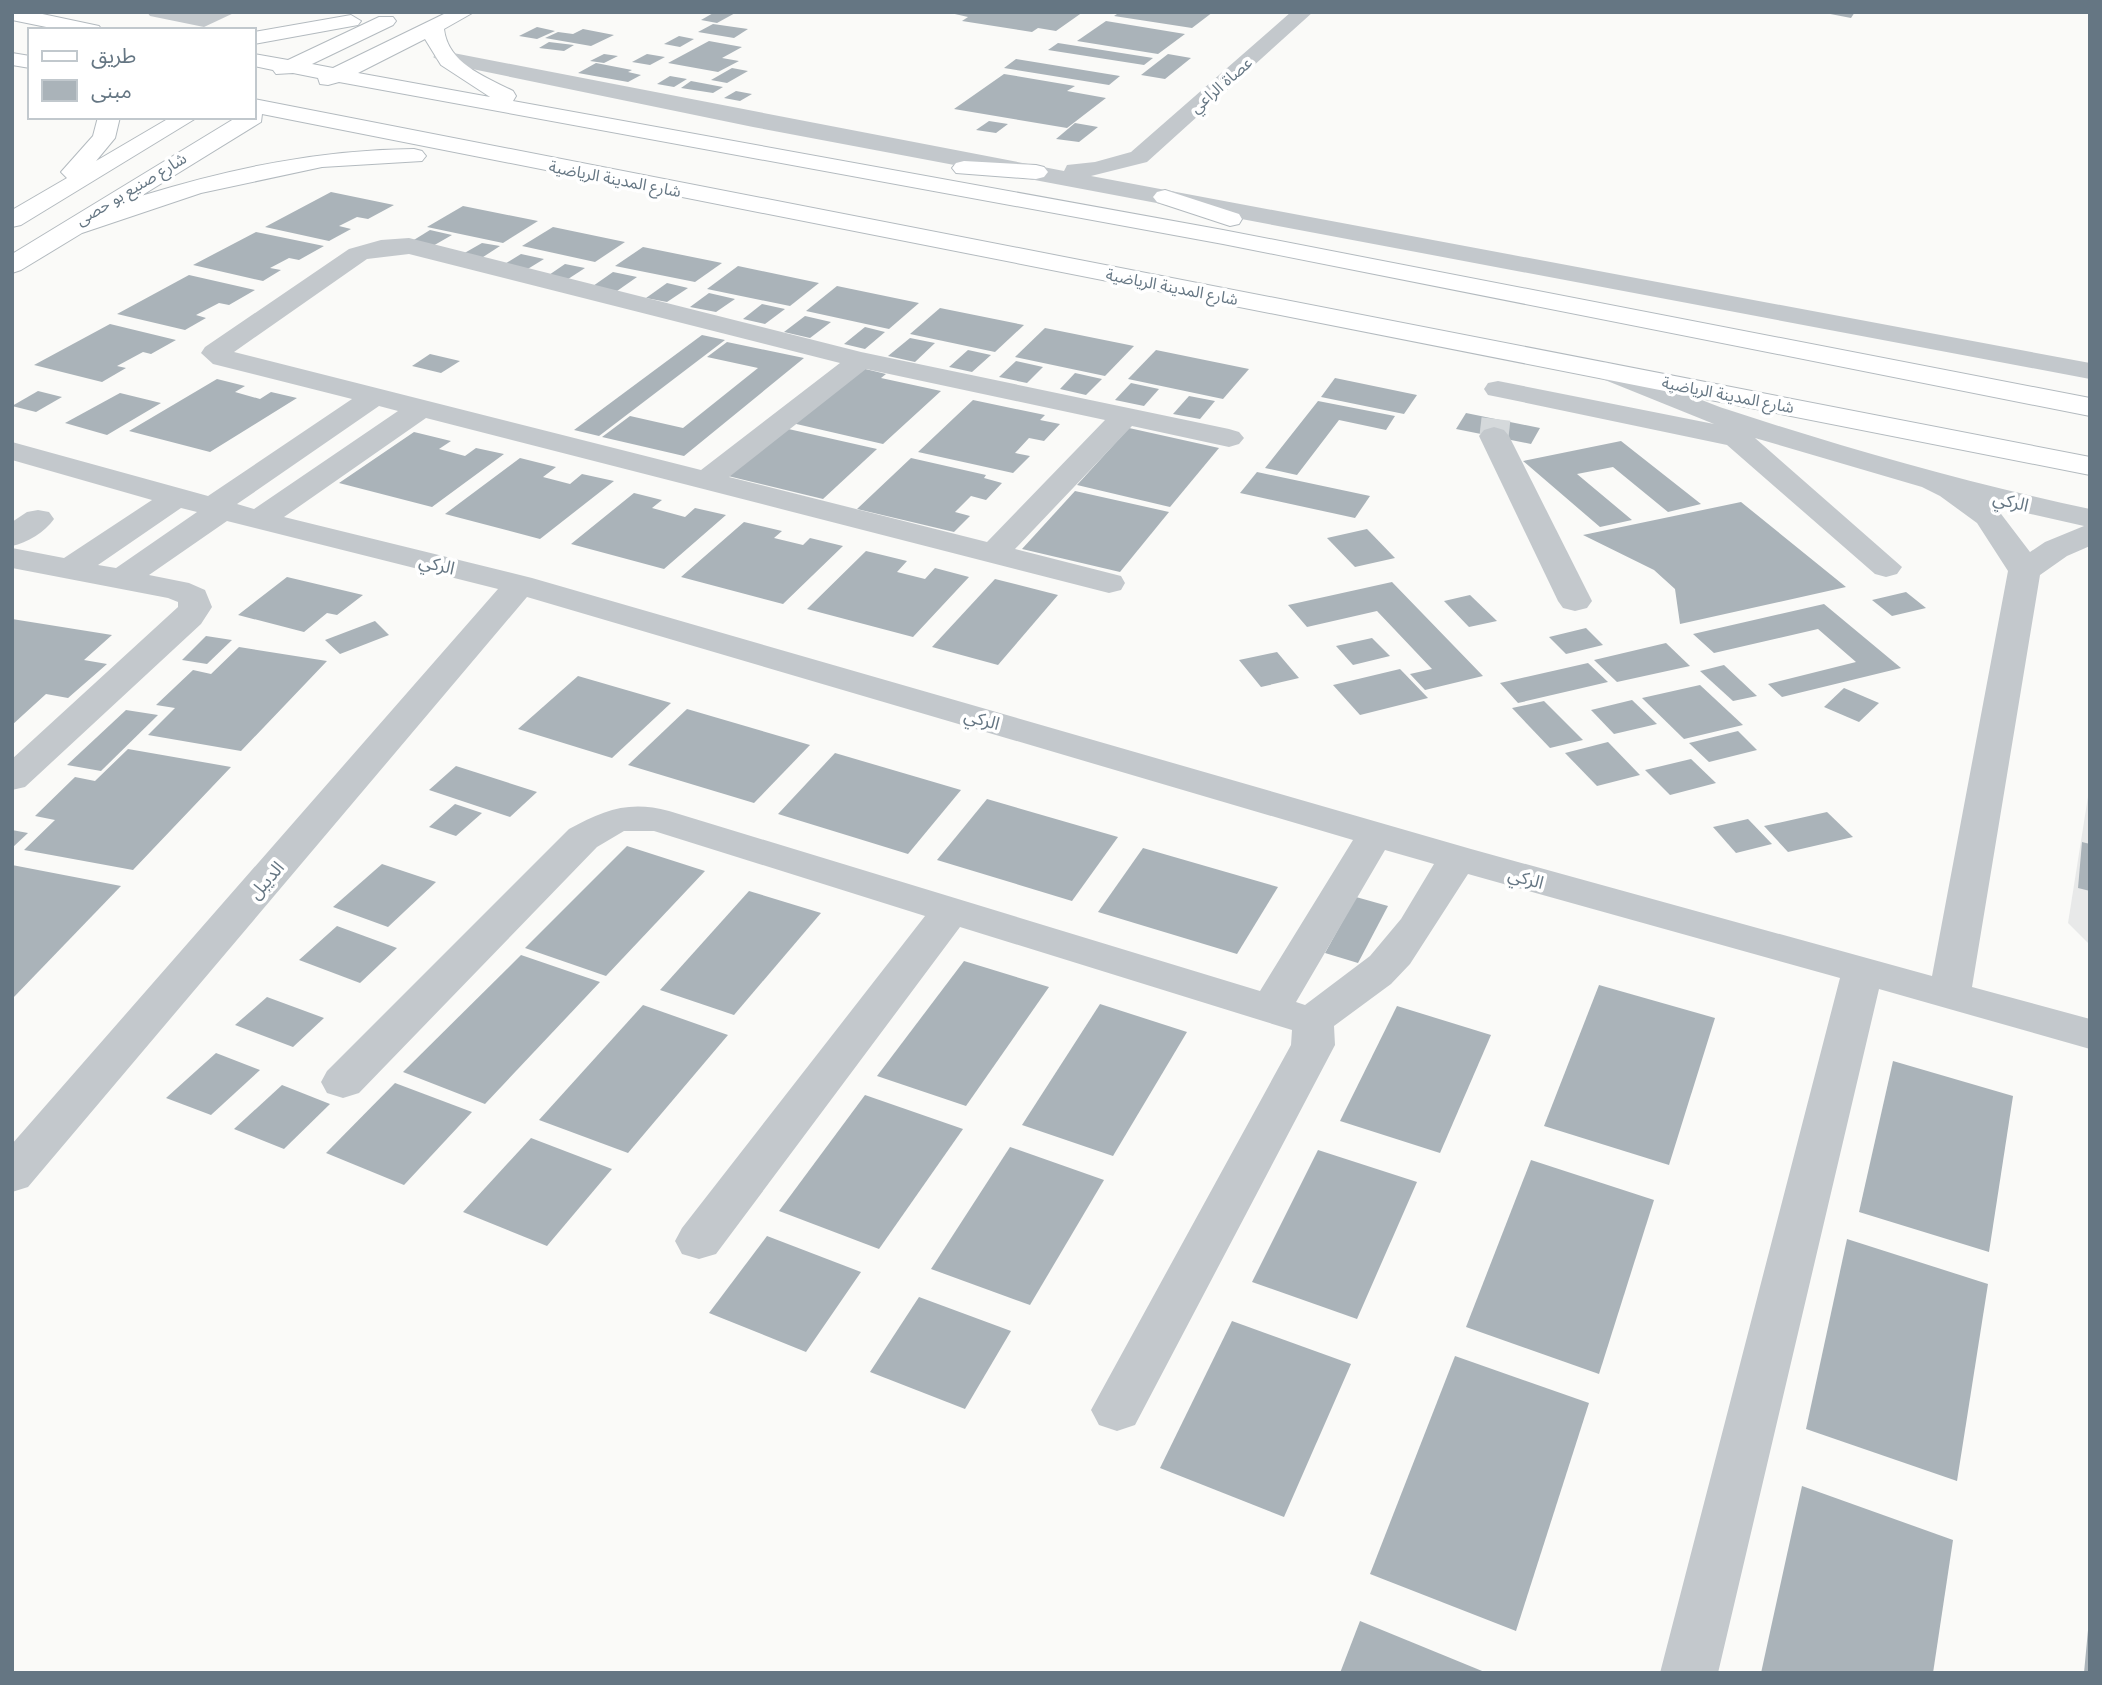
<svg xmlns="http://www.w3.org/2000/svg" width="2102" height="1685" font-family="Roboto,'Noto Sans Arabic',sans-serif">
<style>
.built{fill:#e8e9e9}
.building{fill:#aab3b9}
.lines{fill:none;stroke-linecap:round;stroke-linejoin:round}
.street-tunnel{stroke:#d5d9db;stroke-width:29;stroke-dasharray:29 15;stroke-linecap:butt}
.secondary-casing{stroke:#b3babf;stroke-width:2}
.street{fill:#c3c8cc;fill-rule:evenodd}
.secondary{fill:#fff;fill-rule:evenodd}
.labels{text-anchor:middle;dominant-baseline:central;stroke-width:7;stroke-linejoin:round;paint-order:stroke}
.far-street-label{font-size:16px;fill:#657683;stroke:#fff}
.street-label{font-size:18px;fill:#657683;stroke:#fff}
</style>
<rect width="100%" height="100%" fill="#fafaf8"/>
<!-- built -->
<path class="built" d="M2090 784V945L2068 923Z"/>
<!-- building -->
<g class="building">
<path d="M715 12H737L717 23 701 20Z"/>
<path d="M946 12H1083L1056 31 1038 28 1032 32 962 21 968 17Z"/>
<path d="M1120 12H1213L1192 28 1114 16Z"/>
<path d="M1820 12H1855L1851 18Z"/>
<path d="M1106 21 1185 34 1158 54 1077 41Z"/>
<path d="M713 24 748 29 734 38 698 32Z"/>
<path d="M537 27 555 31 537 39 519 36Z"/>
<path d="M583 29 614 35 591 46 545 38 558 32 573 34Z"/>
<path d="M679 36 694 39 680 47 664 44Z"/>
<path d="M709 41 742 47 722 58 739 61 718 72 668 63Z"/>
<path d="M549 42 574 45 564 51 539 48Z"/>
<path d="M1058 43 1153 58 1144 65 1048 50Z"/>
<path d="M604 54 618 56 604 63 590 61Z"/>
<path d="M647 54 665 57 650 65 632 62Z"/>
<path d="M1168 54 1191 58 1165 79 1141 75Z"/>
<path d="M1016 59 1120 76 1109 85 1004 68Z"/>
<path d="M596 63 632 70 628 72 641 75 628 82 578 73Z"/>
<path d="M732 68 748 71 727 83 711 80Z"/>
<path d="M1004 74 1075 86 1067 91 1106 98 1067 128 954 109Z"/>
<path d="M670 76 687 79 674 87 657 84Z"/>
<path d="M691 81 723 87 713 93 681 88Z"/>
<path d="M736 91 752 94 740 101 724 98Z"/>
<path d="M989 121 1008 124 996 133 976 130Z"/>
<path d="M1075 123 1098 127 1079 142 1056 139Z"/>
<path d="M331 192 394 205 368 219 357 217 339 226 351 229 329 241 265 227Z"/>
<path d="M463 206 538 221 503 243 427 227Z"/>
<path d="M553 227 625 242 595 262 522 246Z"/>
<path d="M430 230 452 235 431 247 409 243Z"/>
<path d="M256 232 324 246 299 260 289 258 270 268 281 270 263 281 193 265Z"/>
<path d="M482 243 500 246 480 259 461 255Z"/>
<path d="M643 247 722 263 695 282 615 266Z"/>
<path d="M521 254 544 259 526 270 503 265Z"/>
<path d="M565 264 585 268 565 281 546 277Z"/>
<path d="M738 266 819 283 790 306 707 289Z"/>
<path d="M613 272 637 277 617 291 593 286Z"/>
<path d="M189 275 255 290 229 305 219 303 196 315 206 318 185 330 117 314Z"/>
<path d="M667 283 688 288 667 302 646 298Z"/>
<path d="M837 286 919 303 889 329 806 311Z"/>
<path d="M709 293 735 299 716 312 690 307Z"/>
<path d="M762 304 785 309 765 324 743 319Z"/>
<path d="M940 308 1024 325 995 352 910 334Z"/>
<path d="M805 316 831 322 810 338 784 332Z"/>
<path d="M110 324 176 340 151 354 143 352 117 366 126 368 102 382 34 365Z"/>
<path d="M865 327 885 332 865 349 844 344Z"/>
<path d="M1045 328 1134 346 1105 376 1015 357Z"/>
<path d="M702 335 725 340 599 436 574 430Z"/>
<path d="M910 338 935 343 915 362 888 356Z"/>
<path d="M727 342 804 358 684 456 602 437 630 416 683 428 758 368 707 357Z"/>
<path d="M968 350 991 355 972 372 949 367Z"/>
<path d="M1156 350 1249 369 1223 399 1128 379Z"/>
<path d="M430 354 460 361 441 373 412 366Z"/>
<path d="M1016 361 1043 367 1027 383 999 377Z"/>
<path d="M857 367 886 374 881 378 941 391 883 444 792 423Z"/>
<path d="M1075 373 1102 379 1086 395 1060 389Z"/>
<path d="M1335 378 1417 395 1404 414 1321 397Z"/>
<path d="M217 379 245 386 235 392 260 399 271 392 297 398 210 452 129 431Z"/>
<path d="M1131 383 1159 389 1144 406 1115 400Z"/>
<path d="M38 391 62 397 36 412 12 406Z"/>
<path d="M120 393 161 403 107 435 65 423Z"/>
<path d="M1189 396 1215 401 1200 419 1173 414Z"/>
<path d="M973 400 1045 415 1040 420 1060 424 1044 441 1029 438 1015 453 1030 456 1013 473 918 452Z"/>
<path d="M1318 401 1395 416 1386 430 1339 420 1297 475 1265 468Z"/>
<path d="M1466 413 1540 428 1531 444 1456 429Z"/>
<path d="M784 428 877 449 823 499 728 476Z"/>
<path d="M1129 428 1219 448 1170 507 1077 485Z"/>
<path d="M414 432 451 441 439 449 465 456 476 448 504 454 432 507 339 483Z"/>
<path d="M1621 441 1701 504 1668 512 1613 467 1577 474 1632 520 1600 527 1523 461Z"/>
<path d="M520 458 556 467 543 477 570 484 582 474 614 481 540 539 445 514Z"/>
<path d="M911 458 986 475 984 478 1002 483 986 500 971 496 955 512 970 516 954 532 857 509Z"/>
<path d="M1257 472 1370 496 1355 518 1240 493Z"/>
<path d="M1075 491 1169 512 1120 572 1022 549Z"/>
<path d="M634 493 662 500 652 508 685 517 695 508 726 515 664 569 571 544Z"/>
<path d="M1741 502 1846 587 1680 624 1675 589 1654 570 1583 535Z"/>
<path d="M744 522 782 531 774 538 803 545 810 538 843 546 783 604 681 577Z"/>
<path d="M1367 529 1395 558 1355 567 1327 538Z"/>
<path d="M866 551 907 561 897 572 925 579 935 568 969 577 913 637 807 609Z"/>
<path d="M287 577 363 595 337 615 327 613 304 632 238 615Z"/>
<path d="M995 579 1058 595 998 665 932 647Z"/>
<path d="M1392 582 1483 676 1425 690 1410 674 1432 669 1377 611 1307 627 1288 605Z"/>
<path d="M1906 592 1926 608 1892 616 1872 600Z"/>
<path d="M1470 595 1497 621 1469 627 1444 601Z"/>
<path d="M1824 604 1901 668 1782 697 1768 684 1856 662 1818 629 1714 653 1693 634Z"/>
<path d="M12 619 112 635 84 660 107 664 68 698 46 694 12 725Z"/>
<path d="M375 621 389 635 340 654 325 640Z"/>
<path d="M1586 628 1603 645 1566 654 1549 637Z"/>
<path d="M206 636 232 640 207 664 182 660Z"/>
<path d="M1372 638 1390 656 1353 665 1336 646Z"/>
<path d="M1666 643 1690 666 1617 682 1594 660Z"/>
<path d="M239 647 327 661 241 751 148 735 175 708 156 705 193 670 211 674Z"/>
<path d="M1277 652 1299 678 1261 687 1239 660Z"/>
<path d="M1588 663 1608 682 1518 703 1500 683Z"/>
<path d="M1724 665 1757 696 1733 701 1700 671Z"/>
<path d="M1400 669 1428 698 1360 715 1333 685Z"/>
<path d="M578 676 671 703 612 758 518 729Z"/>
<path d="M1700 685 1743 725 1684 739 1642 698Z"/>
<path d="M1844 688 1879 703 1859 722 1824 707Z"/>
<path d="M1632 700 1657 724 1614 734 1591 710Z"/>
<path d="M1544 701 1583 740 1550 748 1512 708Z"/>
<path d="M687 709 810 745 754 803 628 765Z"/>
<path d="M126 710 158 715 101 771 67 765Z"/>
<path d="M1738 731 1757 750 1709 762 1689 743Z"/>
<path d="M1608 742 1640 775 1597 786 1565 753Z"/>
<path d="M128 749 231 767 133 870 24 850 55 820 35 816 75 777 95 781Z"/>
<path d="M835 753 961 790 908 854 778 814Z"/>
<path d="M1691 759 1716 783 1670 795 1645 770Z"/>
<path d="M456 766 537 792 510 817 429 790Z"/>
<path d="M987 799 1118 837 1072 901 937 860Z"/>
<path d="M455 804 482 813 456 836 429 827Z"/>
<path d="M1827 812 1853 837 1788 852 1764 826Z"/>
<path d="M1748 819 1772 844 1736 853 1713 827Z"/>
<path d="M12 830 28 833 12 848Z"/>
<path d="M2082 842 2090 844V891L2078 888Z"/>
<path d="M627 846 705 871 606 976 525 948Z"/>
<path d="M1143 848 1278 887 1237 954 1098 912Z"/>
<path d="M382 864 436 882 388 927 333 907Z"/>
<path d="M12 865 121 886 12 999Z"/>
<path d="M749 891 821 913 734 1015 660 990Z"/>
<path d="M1356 897 1388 906 1358 963 1325 953Z"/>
<path d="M337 926 397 948 360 983 299 960Z"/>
<path d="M521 955 600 982 485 1104 403 1072Z"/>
<path d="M964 961 1049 987 966 1106 877 1076Z"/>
<path d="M1599 985 1715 1018 1669 1165 1544 1126Z"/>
<path d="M267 997 324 1018 293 1047 235 1025Z"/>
<path d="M1100 1004 1187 1032 1113 1156 1022 1125Z"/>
<path d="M643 1005 728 1035 628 1153 539 1120Z"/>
<path d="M1397 1006 1491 1035 1440 1153 1340 1121Z"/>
<path d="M216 1053 260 1070 211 1115 166 1098Z"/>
<path d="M1893 1061 2013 1096 1989 1252 1859 1212Z"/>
<path d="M395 1083 472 1112 404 1185 326 1153Z"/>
<path d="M282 1085 330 1104 284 1149 234 1129Z"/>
<path d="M865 1095 963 1129 879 1249 779 1211Z"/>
<path d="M531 1138 612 1169 547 1246 463 1212Z"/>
<path d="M1010 1147 1104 1180 1030 1305 931 1269Z"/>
<path d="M1318 1150 1417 1182 1357 1319 1252 1282Z"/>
<path d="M1531 1160 1654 1200 1599 1374 1466 1327Z"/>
<path d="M767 1236 861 1272 806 1352 709 1313Z"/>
<path d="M1847 1239 1988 1284 1957 1481 1806 1429Z"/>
<path d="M919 1297 1011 1331 965 1409 870 1372Z"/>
<path d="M1232 1321 1351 1364 1284 1517 1160 1468Z"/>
<path d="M1455 1356 1589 1403 1516 1631 1370 1574Z"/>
<path d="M1802 1486 1953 1540 1933 1673H1761Z"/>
<path d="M1360 1621 1487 1673H1340Z"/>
<path d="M2088 1630 2090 1673H2084Z"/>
</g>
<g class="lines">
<!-- street-tunnel -->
<path class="street-tunnel" d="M1494 436 1496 419"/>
<!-- secondary casing -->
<g class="secondary-casing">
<g id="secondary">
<path d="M12 12H33L99 26 102 30H61L12 20Z"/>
<path d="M448 12H474L444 29C448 64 486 77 513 91L516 96 513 101 1223 230 2090 398V416L1223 244 339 82 328 85 320 84 318 78 293 73 276 74 273 70 254 66V54L288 60 379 17H393L396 21 393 25 312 64 333 68ZM425 39 441 65 490 97 358 73Z"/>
<path d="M351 15 361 21 358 25 254 44V32Z"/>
<path d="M12 53 30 56V68L12 65Z"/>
<path d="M254 99 2090 457V475L262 114 261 122 141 196C232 168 319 150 414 149L422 151 426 156 422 161 322 167 201 193 82 233 21 270 12 273V254L237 117H254Z"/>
<path d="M98 117H120L115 138 96 161 171 117H198L21 225 12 227V210L67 178 61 172 93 136Z"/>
<path d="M964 161 1036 165 1044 167 1048 172 1044 177 1036 179 956 173 952 168 956 163Z"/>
<path d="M1165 190 1239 214 1242 219 1239 224 1230 226 1157 202 1153 197 1157 192Z"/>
</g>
</g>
<!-- street -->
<g class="street">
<path d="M147 12H236L204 27 150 16Z"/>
<path d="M1291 12H1313L1147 162 1091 176 2090 363V379L753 127 443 63 433 57 443 51 1064 171 1067 165 1095 162 1131 152Z"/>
<path d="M409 238 861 352 1229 429 1239 432 1244 438 1239 444 1229 447 1132 426 1015 549 1121 576 1125 583 1121 590 1109 593 426 418 284 517 532 578 1471 849 1932 976 2008 571 1977 523 1940 496 1922 487 1755 438 1902 567 1897 574 1886 577 1875 574 1727 445 1498 397 1488 395 1484 389 1488 383 1498 381 1714 424 1595 376 1591 370 1595 364 1605 362C1648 372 1687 397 1729 410 1848 449 1968 483 2090 509V546L2067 556 2040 575 1972 987 2090 1019V1049L1879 989 1718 1673H1660L1840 978 1468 874 1410 964 1391 984 1334 1026 1335 1045 1135 1425 1117 1431 1099 1425 1091 1410 1291 1045 1292 1030 960 927 716 1254 699 1259 682 1254 675 1241 682 1228 925 916 654 831H624L597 847 359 1093 343 1098 327 1093 321 1082 327 1071 569 829C604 810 629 800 669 811L1260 991 1353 840 527 597 28 1187 12 1192V1144L498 589 227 521 149 575 189 583 205 590 212 607 201 624 25 787 12 790V759L178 607V602L168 598 12 568V548L64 558 152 500 12 460V442L208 496 352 399 213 364 201 353 205 347 349 249 381 240ZM409 254 840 363 701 470 234 352 367 259ZM866 369 1105 420 987 542 729 477ZM379 406 398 411 254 509 237 504ZM1995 506 2084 526 2045 542 2030 552ZM181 508 197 512 116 568 98 565ZM1385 850 1434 864 1401 919 1370 956 1305 1005 1296 1002Z"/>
<path d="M1494 427 1504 430 1509 436 1592 601 1587 608 1575 611 1563 608 1558 601 1479 436 1484 430Z"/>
<path d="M38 510 49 512 54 519C45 532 27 543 12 546V522L27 512Z"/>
</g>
<!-- secondary -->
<use href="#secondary" class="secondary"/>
</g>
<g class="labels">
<!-- far-street labels -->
<g class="far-street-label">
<text transform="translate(1221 85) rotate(-41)">عصاة الراعي</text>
<text transform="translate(615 179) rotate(11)">شارع المدينة الرياضية</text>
<text transform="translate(131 189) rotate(-31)">شارع صنيع بو حصى</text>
<text transform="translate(1172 287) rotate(11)">شارع المدينة الرياضية</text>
<text transform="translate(1728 395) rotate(11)">شارع المدينة الرياضية</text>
</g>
<!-- street labels -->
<g class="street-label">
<text transform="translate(2011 501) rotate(14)">الركي</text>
<text transform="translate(437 564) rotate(14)">الركي</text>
<text transform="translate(982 719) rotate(16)">الركي</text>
<text transform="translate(1526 878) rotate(16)">الركي</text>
<text transform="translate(266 880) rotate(-49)">الديبل</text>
</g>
</g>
<!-- border -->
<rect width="2102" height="1685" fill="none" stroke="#657683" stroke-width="28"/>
<!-- legend -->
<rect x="28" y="28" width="228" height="91" fill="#ffffff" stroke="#c1c8cd" stroke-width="2"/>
<rect x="42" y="51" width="35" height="10" fill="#ffffff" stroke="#c1c8cd" stroke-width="2"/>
<text x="91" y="63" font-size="21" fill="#657683">طريق</text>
<rect x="42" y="80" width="35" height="21" fill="#aab3b9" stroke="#c1c8cd" stroke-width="2"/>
<text x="91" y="98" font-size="21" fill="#657683">مبنى</text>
</svg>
